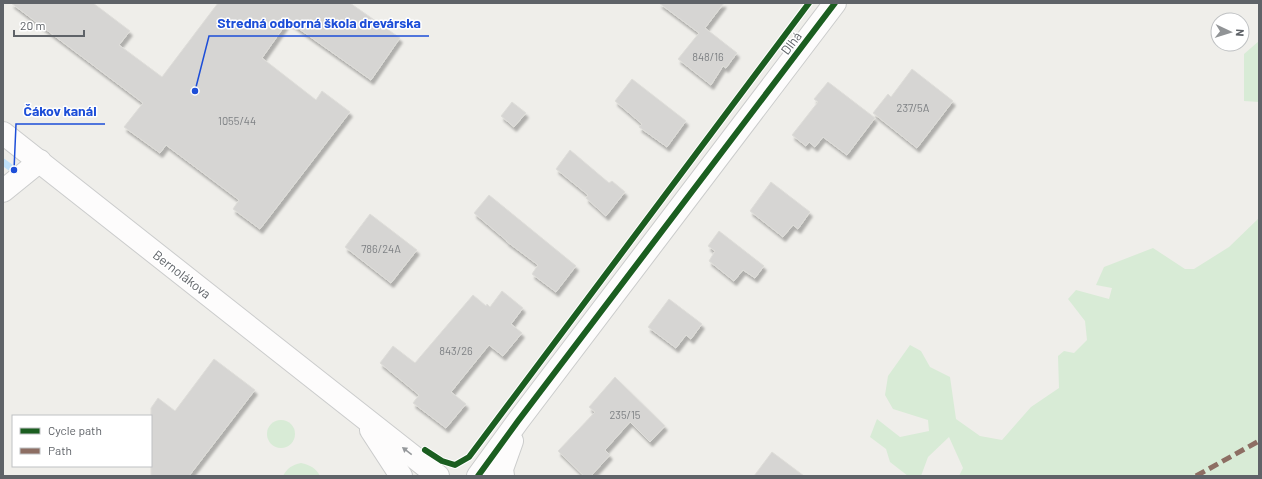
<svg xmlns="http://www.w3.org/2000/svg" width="1262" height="479" font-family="Barlow,sans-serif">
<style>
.green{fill:#d8ebd6}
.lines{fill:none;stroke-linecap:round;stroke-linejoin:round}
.stream{stroke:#bfe0f9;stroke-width:7}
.building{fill:#d6d5d3;stroke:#deddd9;filter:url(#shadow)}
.minor-casing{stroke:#cbcccc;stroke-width:24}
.tertiary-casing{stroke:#cbcccc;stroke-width:24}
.minor{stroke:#fdfcfc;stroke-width:22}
.tertiary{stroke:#fdfcfc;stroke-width:22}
.quiet{stroke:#8d6e63;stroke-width:5;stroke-dasharray:10 5;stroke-linecap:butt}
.cycleway-casing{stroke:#fff;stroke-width:8}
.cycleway{stroke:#1b5e20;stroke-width:6}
.oneway{fill:#96999c}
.labels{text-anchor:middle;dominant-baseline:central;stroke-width:3;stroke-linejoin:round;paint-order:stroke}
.number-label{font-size:11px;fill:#7e8184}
.street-label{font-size:13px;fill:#5f6368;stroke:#fff}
.leader{fill:none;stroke:#1d4ed8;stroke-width:1.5}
.callout-dot{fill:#1d4ed8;stroke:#fff;stroke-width:1.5}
.callout-label{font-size:14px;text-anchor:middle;font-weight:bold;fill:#1d4ed8;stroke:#fff;stroke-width:3;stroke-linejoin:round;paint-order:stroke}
</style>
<defs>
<filter id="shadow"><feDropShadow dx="2.5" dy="4.5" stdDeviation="1" flood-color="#0004"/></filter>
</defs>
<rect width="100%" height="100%" fill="#efeeea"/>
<!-- green -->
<g class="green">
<path d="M1259 41V102L1244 101V54Z"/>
<path d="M1259 218V476H959L963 468 949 437 928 457 921 476H908L890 462 886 449 870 437 877 419 900 437 929 431 928 420 893 409 885 395 888 376 910 345 921 351 930 367 950 377 956 419 980 436 1002 440 1031 407 1059 388 1058 356 1064 351 1074 353 1087 340 1085 321 1068 299 1076 290 1109 299 1112 288 1096 285 1104 267 1153 248 1185 269H1194L1229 247Z"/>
<circle cx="281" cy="434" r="14"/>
<path d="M301 463C310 465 316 468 320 476H283C287 468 292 465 301 463Z"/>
</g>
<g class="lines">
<!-- stream -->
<path class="stream" d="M3 162 14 170"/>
</g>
<!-- building -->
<g class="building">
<path d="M11 3H93L130 31 119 45 162 77 218 3H350L400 38 371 80 288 21 262 58 316 100 322 91 350 112 260 229 233 209 239 200 166 145 160 153 124 127 143 103Z"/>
<path d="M659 3H724L705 28 737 53 726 68 723 66 711 85 678 59 699 33Z"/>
<path d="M912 69 953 101 917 148 873 113 888 94 891 97Z"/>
<path d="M632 79 686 121 667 147 639 127 642 124 615 101Z"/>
<path d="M828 82 875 118 847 155 823 137 815 147 809 142 806 146 792 135 818 102 814 99Z"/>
<path d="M512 102 526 113 514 127 501 116Z"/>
<path d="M570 150 609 183 612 181 625 192 606 216 586 198 588 195 556 169Z"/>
<path d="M771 182 810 212 798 229 793 225 783 237 750 211Z"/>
<path d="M489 195 576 266 556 292 532 274 538 265 506 241H507L474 213Z"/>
<path d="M370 214 417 250 391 283 345 247Z"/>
<path d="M719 231 764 266 755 278 743 270 734 281 709 261 715 251 708 246Z"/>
<path d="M502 291 523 308 511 324 522 333 503 356 489 345 451 392 466 404 446 428 413 403 419 395 380 363 393 346 415 363 473 295 486 306 487 304 490 307Z"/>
<path d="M669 299 702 324 691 339 686 335 676 348 648 327Z"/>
<path d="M214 359 255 390 189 476H151V408L158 398 175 411Z"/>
<path d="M615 377 665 426 650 442 630 422 605 450 610 455 591 476H584L558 451 595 412 589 407Z"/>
<path d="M772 452 804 476H754Z"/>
</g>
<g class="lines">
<!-- minor casing -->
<g class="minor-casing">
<path id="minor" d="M3 191 40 161"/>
</g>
<!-- tertiary casing -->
<g class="tertiary-casing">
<g id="tertiary">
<path d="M3 133 438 476"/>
<path d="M371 430 401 476"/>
<path d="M478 476 518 421 835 3"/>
<path d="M503 476 502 469 512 441"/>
</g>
</g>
<!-- minor -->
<use href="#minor" class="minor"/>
<!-- tertiary -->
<use href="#tertiary" class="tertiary"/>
<!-- quiet -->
<path class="quiet" d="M1196 476 1259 441"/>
<!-- cycleway casing -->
<g class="cycleway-casing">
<g id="cycleway">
<path d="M425 450 442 461 455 465 469 457 809 3"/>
<path d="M478 476 518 421 835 3"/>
</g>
</g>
<!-- cycleway -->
<use href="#cycleway" class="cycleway"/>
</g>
<!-- one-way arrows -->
<defs><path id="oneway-solid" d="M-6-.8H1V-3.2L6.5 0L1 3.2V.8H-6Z"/></defs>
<use class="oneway" href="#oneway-solid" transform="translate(407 451) rotate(-142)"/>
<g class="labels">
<!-- number labels -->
<g class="number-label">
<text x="708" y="56">848/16</text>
<text x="913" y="107">237/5A</text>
<text x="237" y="120">1055/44</text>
<text x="381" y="248">786/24A</text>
<text x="456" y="350">843/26</text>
<text x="625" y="414">235/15</text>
</g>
<!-- street labels -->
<g class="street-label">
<text transform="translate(791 43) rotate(-53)">Dlhá</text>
<text transform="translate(182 274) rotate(38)">Bernolákova</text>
</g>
</g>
<!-- callouts -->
<path class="leader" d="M195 91L209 36H429M14 170L16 124H105"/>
<g class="callout-dot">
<circle cx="195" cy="91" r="4"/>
<circle cx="14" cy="170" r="4"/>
</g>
<g class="callout-label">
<text x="319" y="28">Stredná odborná škola drevárska</text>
<text x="60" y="116">Čákov kanál</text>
</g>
<!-- border -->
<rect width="1262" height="479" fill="none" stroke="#5f6368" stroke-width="8"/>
<!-- legend -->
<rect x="12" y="415" width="140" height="52" fill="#ffffff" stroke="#bfc1c3"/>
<rect x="20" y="428" width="20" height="6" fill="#1b5e20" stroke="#bfc1c3"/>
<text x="48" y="435" font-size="12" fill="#5f6368">Cycle path</text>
<rect x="20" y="448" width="20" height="6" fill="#8d6e63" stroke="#bfc1c3"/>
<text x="48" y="455" font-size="12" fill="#5f6368">Path</text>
<!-- north arrow -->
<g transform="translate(1230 32) rotate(94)"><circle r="19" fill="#ffffff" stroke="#bfc1c3"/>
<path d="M0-3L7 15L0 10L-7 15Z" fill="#919496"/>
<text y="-6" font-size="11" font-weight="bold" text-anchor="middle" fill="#5f6368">N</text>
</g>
<!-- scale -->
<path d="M14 30v6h70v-6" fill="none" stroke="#5f6368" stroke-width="2"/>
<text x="20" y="30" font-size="12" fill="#5f6368" stroke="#ffffff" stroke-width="3" paint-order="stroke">20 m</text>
</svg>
